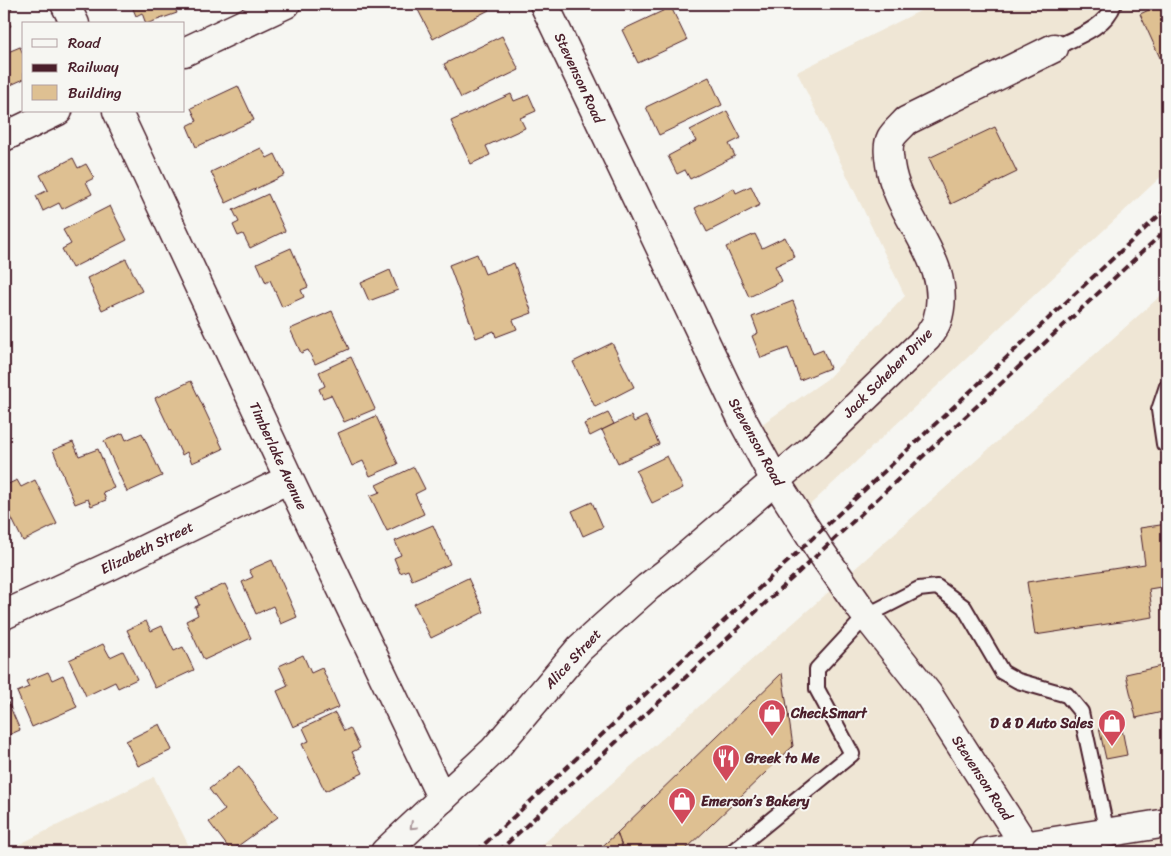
<svg xmlns="http://www.w3.org/2000/svg" width="1171" height="856" font-family="Sriracha,sans-serif">
<style>
.built{fill:#efe6d5}
.building{fill:#dec092;stroke:#4a1f2b}
.lines{fill:none;stroke-linecap:round;stroke-linejoin:round}
.lane-casing{stroke:#4a1f2b;stroke-width:18}
.street-casing{stroke:#4a1f2b;stroke-width:31}
.secondary-casing{stroke:#4a1f2b;stroke-width:31}
.primary-casing{stroke:#4a1f2b;stroke-width:31}
.lane{stroke:#f6f6f2;stroke-width:14}
.street{stroke:#f6f6f2;stroke-width:28}
.secondary{stroke:#f6f6f2;stroke-width:28}
.primary{stroke:#f6f6f2;stroke-width:28}
.rail{stroke:#4a1f2b;stroke-width:4;stroke-dasharray:8 4;stroke-linecap:butt}
.oneway{stroke:#a99598}
.labels{text-anchor:middle;dominant-baseline:central;stroke-width:4;stroke-linejoin:round;paint-order:stroke}
.street-label{font-size:14px;fill:#4a1f2b;stroke:#f6f6f2}
.poi-label{font-size:14px;font-weight:bold;fill:#4a1f2b;stroke:#f6f6f2;text-anchor:start}
</style>
<rect width="100%" height="100%" fill="#f6f6f2"/>
<filter id="ink" filterUnits="userSpaceOnUse"><feTurbulence type="fractalNoise" baseFrequency=".02" numOctaves="2"/><feDisplacementMap in="SourceGraphic" scale="10" xChannelSelector="R" yChannelSelector="G"/><feConvolveMatrix kernelMatrix="1 2 1 2 8 2 1 2 1" color-interpolation-filters="sRGB"/></filter>
<g filter="url(#ink)">
<!-- built -->
<g class="built">
<path d="M934 4H1167V171L798 516 749 433 827 379 905 296 797 72Z"/>
<path d="M1167 290V852H534L841 581Z"/>
<path d="M154 777 192 852H4Z"/>
</g>
<!-- building -->
<g class="building">
<path d="M4 4H9L12 9 4 13 11 26 4 30Z"/>
<path d="M131 4H173L177 13 146 24 142 13 136 16Z"/>
<path d="M421 4H486L489 10 433 39 416 6Z"/>
<path d="M1162 4H1167V57L1161 60 1140 14Z"/>
<path d="M671 7 687 40 638 63 622 30Z"/>
<path d="M502 36 519 70 461 98 444 64Z"/>
<path d="M6 47 8 52 20 47 24 56V79L4 88V48Z"/>
<path d="M709 77 722 105 659 135 646 107Z"/>
<path d="M238 86 254 120 196 147 187 126 197 121 191 108Z"/>
<path d="M511 94 514 101 529 95 536 111 520 118 525 128 486 146 490 155 471 164 451 121Z"/>
<path d="M727 111 741 138 729 144 735 156 690 179 685 170 677 174 668 156 696 141 690 130Z"/>
<path d="M995 127 1017 172 951 204 929 158Z"/>
<path d="M261 148 267 158 275 154 285 175 226 203 211 172Z"/>
<path d="M73 158 78 168 86 164 94 178 86 182 92 194 62 209 59 203 43 211 36 196 48 190 40 175Z"/>
<path d="M751 186 760 205 707 232 695 208 734 188 736 193Z"/>
<path d="M268 194 285 231 250 248 243 234 238 236 233 225 239 222 233 210Z"/>
<path d="M110 206 127 240 72 268 62 249 71 244 63 230Z"/>
<path d="M755 234 762 248 785 237 795 257 775 266 782 281 749 297 726 247Z"/>
<path d="M291 248 308 287 301 290 304 297 282 307 270 280 266 283 257 263Z"/>
<path d="M477 254 485 274 514 263 532 313 513 320 517 329 496 337 494 331 476 338 449 265Z"/>
<path d="M126 259 142 291 102 310 87 278Z"/>
<path d="M390 270 398 290 369 301 361 283Z"/>
<path d="M793 301 813 354 823 350 830 368 800 380 788 348 761 358 752 336 758 333 752 317Z"/>
<path d="M332 311 349 349 315 364 308 350 301 353 290 329Z"/>
<path d="M612 343 634 387 595 407 573 362Z"/>
<path d="M351 357 375 409 344 422 331 395 323 398 319 389 325 386 319 372Z"/>
<path d="M191 381 223 449 192 463 187 452 182 455 155 398Z"/>
<path d="M608 413 614 424 590 436 584 424Z"/>
<path d="M376 416 398 464 370 476 363 461 352 466 338 433Z"/>
<path d="M631 416 634 422 646 416 659 444 618 463 602 430Z"/>
<path d="M123 433 126 440 142 433 162 476 127 492 104 441Z"/>
<path d="M73 442 79 456 98 449 114 488 103 492 106 500 91 506 88 499 75 504 53 450Z"/>
<path d="M667 456 683 488 652 503 636 471Z"/>
<path d="M414 467 425 489 415 494 424 514 387 531 370 496 380 492 376 485Z"/>
<path d="M17 480 21 487 35 480 57 524 23 541 4 503V486Z"/>
<path d="M592 502 603 527 583 536 572 511Z"/>
<path d="M1167 524V586L1149 589 1153 617 1035 635 1027 582 1145 564 1140 528Z"/>
<path d="M433 525 450 564 412 580 408 570 400 573 394 558 401 555 395 541Z"/>
<path d="M272 560 297 617 281 624 273 606 256 614 242 582 253 577 249 570Z"/>
<path d="M468 578 484 612 431 638 414 604Z"/>
<path d="M225 584 251 638 204 660 186 621 198 615 195 607 199 605 196 597Z"/>
<path d="M146 621 151 631 162 626 174 651 183 647 194 670 155 688 127 630Z"/>
<path d="M103 644 110 657 123 651 137 679 118 688 115 682 86 696 69 660Z"/>
<path d="M303 655 311 673 322 668 339 707 293 727 277 691 288 686 279 666Z"/>
<path d="M1166 665 1167 673V711L1136 718 1126 674Z"/>
<path d="M48 672 52 680 63 675 77 707 32 727 17 692 29 687 26 681Z"/>
<path d="M782 673 793 746 683 852H624L617 833Z"/>
<path d="M4 693 20 730 4 737Z"/>
<path d="M335 713 344 731 350 728 360 748 352 752 363 773 325 791 302 744 309 741 303 728Z"/>
<path d="M160 724 172 750 138 766 126 741Z"/>
<path d="M1121 724 1127 755 1106 759 1099 728Z"/>
<path d="M239 766 278 817 231 851 209 822 225 810 209 789Z"/>
<path d="M617 833 624 852H596Z"/>
</g>
<g class="lines">
<!-- lane casing -->
<g class="lane-casing">
<g id="lane">
<path d="M1054 48C1074 38 1106 28 1114 4"/>
<path d="M1167 386 1159 410 1164 444 1167 445"/>
<path d="M732 852 852 754 817 689V669L866 616 919 589 937 587 964 607 1002 672 1018 681 1067 695 1081 712 1107 833"/>
</g>
</g>
<!-- street casing -->
<g class="street-casing">
<g id="street">
<path d="M65 4 75 24"/>
<path d="M184 52 286 4"/>
<path d="M117 111 289 479 442 799"/>
<path d="M4 137 58 111"/>
<path d="M4 615 110 566 289 479"/>
<path d="M385 852 494 750 580 648 648 587 670 570 812 449 927 338C930 333 935 327 937 321 956 262 897 219 890 164 889 156 887 146 891 138 894 132 902 126 906 121L1054 48"/>
</g>
</g>
<!-- secondary casing -->
<g class="secondary-casing">
<path id="secondary" d="M544 4 743 421 775 480 821 552 861 609 928 694 1026 847"/>
</g>
<!-- primary casing -->
<g class="primary-casing">
<path id="primary" d="M986 852 1167 823"/>
</g>
<!-- lane -->
<use href="#lane" class="lane"/>
<!-- street -->
<use href="#street" class="street"/>
<!-- secondary -->
<use href="#secondary" class="secondary"/>
<!-- primary -->
<use href="#primary" class="primary"/>
<!-- rail -->
<g class="rail">
<path d="M476 852 1167 208"/>
<path d="M498 852 1167 229"/>
</g>
</g>
<!-- one-way arrows -->
<defs><path id="oneway-chevron" d="M-2-3.5L2.5 0L-2 3.5" fill="none" stroke-width="1.6" stroke-linecap="round" stroke-linejoin="round" transform="scale(1.25)"/></defs>
<use class="oneway" href="#oneway-chevron" transform="translate(413 826) rotate(137)"/>
</g>
<!-- icons -->
<defs>
<g id="shop-pin" transform="scale(1.4375)"><path d="M0 17L-7.5 6A9.5 9.5 0 1 1 7.5 6Z" fill="#d1495b" stroke="#f6f6f2"/><path d="M-5-2.5h2.3a2.7 3.5 0 0 1 5.4 0H5L5.5 6h-11ZM-1.5-2.5h3a1.5 2.3 0 0 0-3 0Z" fill="#fff"/></g>
<g id="restaurant-pin" transform="scale(1.4375)"><path d="M0 17L-7.5 6A9.5 9.5 0 1 1 7.5 6Z" fill="#d1495b" stroke="#f6f6f2"/><path d="M-5-6h1v4h1v-4h1v4h1v-4h1v5L-1.5 .5V6h-2V.5L-5-1ZM5-6V6H3V1.5H1.5Q1.5-4 5-6Z" fill="#fff"/></g>
</defs>
<g fill-rule="evenodd">
<use href="#shop-pin" x="772" y="713"/>
<use href="#shop-pin" x="1112" y="723"/>
<use href="#restaurant-pin" x="726" y="758"/>
<use href="#shop-pin" x="682" y="801"/>
</g>
<g class="labels">
<!-- street labels -->
<g class="street-label">
<text transform="translate(579 78) rotate(65)">Stevenson Road</text>
<text transform="translate(888 373) rotate(-45)">Jack Scheben Drive</text>
<text transform="translate(756 442) rotate(61)">Stevenson Road</text>
<text transform="translate(278 456) rotate(65)">Timberlake Avenue</text>
<text transform="translate(147 548) rotate(-26)">Elizabeth Street</text>
<text transform="translate(573 659) rotate(-47)">Alice Street</text>
<text transform="translate(982 778) rotate(57)">Stevenson Road</text>
</g>
<!-- poi labels -->
<g class="poi-label">
<text x="791" y="713">CheckSmart</text>
<text x="1093" y="723" text-anchor="end">D &amp; D Auto Sales</text>
<text x="745" y="758">Greek to Me</text>
<text x="701" y="801">Emerson’s Bakery</text>
</g>
</g>
<!-- margin -->
<rect width="1171" height="856" fill="none" stroke="#f6f6f2" stroke-width="20"/>
<rect x="10" y="10" width="1151" height="836" fill="none" stroke="#4a1f2b" stroke-width="2" filter="url(#ink)"/>
<!-- legend -->
<rect x="22" y="22" width="162" height="90" fill="#f6f6f2" stroke="#b1a0a2"/>
<rect x="32" y="39" width="25" height="8" fill="#f6f6f2" stroke="#b1a0a2"/>
<text x="68" y="48" font-size="15" fill="#4a1f2b">Road</text>
<rect x="32" y="64" width="25" height="8" fill="#4a1f2b" stroke="#b1a0a2"/>
<text x="68" y="72" font-size="15" fill="#4a1f2b">Railway</text>
<rect x="32" y="85" width="25" height="15" fill="#dec092" stroke="#b1a0a2"/>
<text x="68" y="98" font-size="15" fill="#4a1f2b">Building</text>
</svg>
